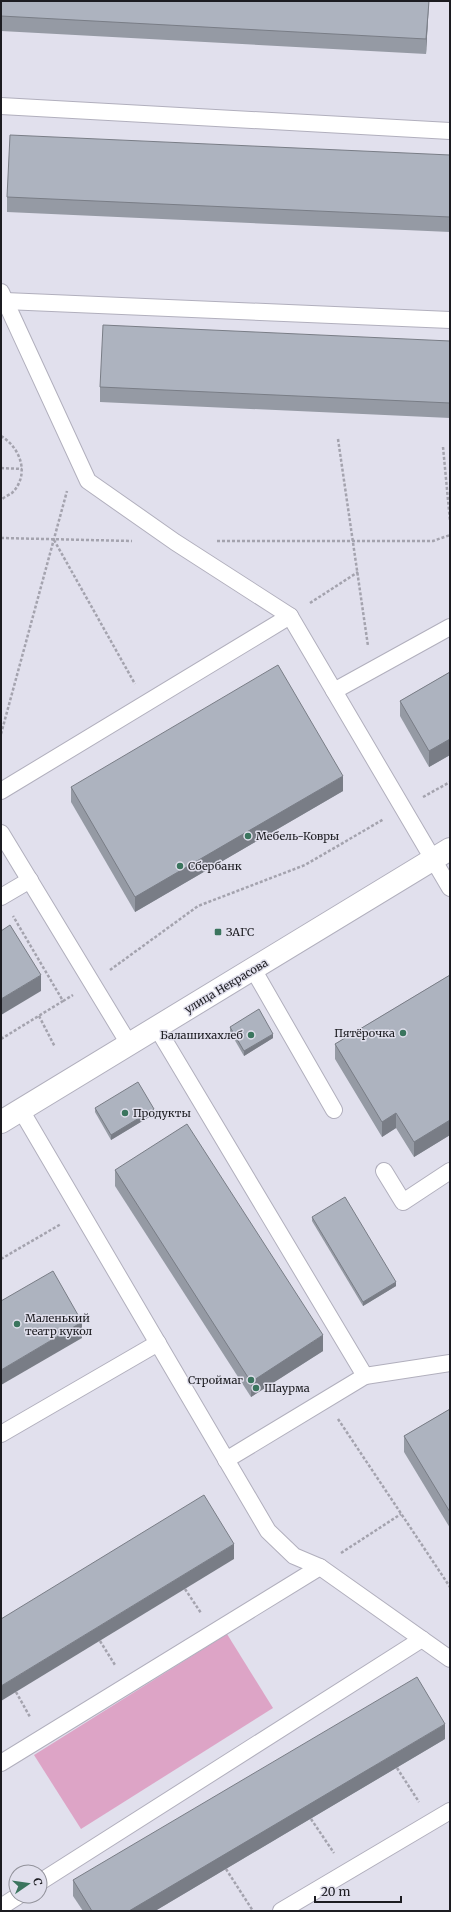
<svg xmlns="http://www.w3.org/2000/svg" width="451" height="1912" font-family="Merriweather,serif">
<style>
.green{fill:#dda4c6}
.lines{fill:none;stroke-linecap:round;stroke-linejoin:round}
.service-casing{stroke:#b1afbd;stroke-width:18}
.tertiary-casing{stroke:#b1afbd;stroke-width:24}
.path{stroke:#a4a3ae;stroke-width:2.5;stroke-dasharray:3 2;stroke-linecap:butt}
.service{stroke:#fff;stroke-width:16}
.tertiary{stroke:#fff;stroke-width:22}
.wall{fill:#959aa4}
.shaded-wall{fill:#797d86}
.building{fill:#adb3bf;stroke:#797d86}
.poi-dot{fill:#3b755e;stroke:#e1e0ed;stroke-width:1.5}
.labels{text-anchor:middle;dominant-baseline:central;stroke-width:3;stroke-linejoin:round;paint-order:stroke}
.poi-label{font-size:11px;fill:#1c1c21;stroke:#e1e0ed;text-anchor:start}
.street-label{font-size:11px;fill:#1c1c21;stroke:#e1e0ed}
</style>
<rect width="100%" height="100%" fill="#e1e0ed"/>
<!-- green -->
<path class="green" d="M227 1634 273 1708 81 1829 34 1755Z"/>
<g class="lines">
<!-- service casing -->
<g class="service-casing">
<g id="service">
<path d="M1 106 450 131"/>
<path d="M1 292 88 481 175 542 290 616 450 888"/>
<path d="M5 301 450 320"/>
<path d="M334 691 450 627"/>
<path d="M1 791 290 616"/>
<path d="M1 833 129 1044"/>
<path d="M1 897 30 880"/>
<path d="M253 969 334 1110"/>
<path d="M157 1028 365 1376 450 1363"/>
<path d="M21 1110 268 1531 294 1556 320 1567 450 1659"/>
<path d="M384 1171 403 1202 450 1171"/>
<path d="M1 1434 158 1343"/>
<path d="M226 1460 365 1376"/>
<path d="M1 1763 320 1567"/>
<path d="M40 1882 422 1639"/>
<path d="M1 1907 18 1896"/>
<path d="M281 1911 450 1811"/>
</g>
</g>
<!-- tertiary casing -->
<g class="tertiary-casing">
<path id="tertiary" d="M1 1122 450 849"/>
</g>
<!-- path -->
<g class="path">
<path d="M1 436C21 448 30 475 12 493 9 495 4 497 1 500"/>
<path d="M338 439 368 646"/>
<path d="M443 447 450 521"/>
<path d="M1 468 22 469"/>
<path d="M1 538 132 541"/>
<path d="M54 540 135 684"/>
<path d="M217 541H433L450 535"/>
<path d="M310 603 358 572"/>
<path d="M1 734 67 491"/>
<path d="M423 797 450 782"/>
<path d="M110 970 198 906 305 865 384 819"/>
<path d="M63 1001 73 995"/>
<path d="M39 1016 55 1047"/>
<path d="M1 1039 63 1001 13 916"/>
<path d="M1 1259 61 1224"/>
<path d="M338 1419 450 1587"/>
<path d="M341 1553 401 1514"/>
<path d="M185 1589 201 1613"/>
<path d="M100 1641 115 1665"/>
<path d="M16 1692 30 1717"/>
<path d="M397 1768 419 1802"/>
<path d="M311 1819 334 1853"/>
<path d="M226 1869 253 1911"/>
</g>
<!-- service -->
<use href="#service" class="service"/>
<!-- tertiary -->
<use href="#tertiary" class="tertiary"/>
</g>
<!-- wall -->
<g class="wall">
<path d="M1 1H429L426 54 1 31Z"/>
<path d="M450 155V232L7 212V197Z"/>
<path d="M450 341V418L100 402V387Z"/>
<path d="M450 672V755L429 767 400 716V701Z"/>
<path d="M71 787 343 791 135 912 71 802Z"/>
<path d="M450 975V1135L414 1157 396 1128 382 1137 335 1059V1044Z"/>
<path d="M230 1027 273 1038 244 1056 230 1032Z"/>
<path d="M95 1108 154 1114 111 1140 95 1112Z"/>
<path d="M115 1170 323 1351 251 1397 115 1186Z"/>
<path d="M312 1217 396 1286 363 1306 312 1221Z"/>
<path d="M450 1409V1528L404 1452V1436Z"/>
<path d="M445 1739 155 1911H83L73 1896V1880Z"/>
</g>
<!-- shaded-wall -->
<g class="shaded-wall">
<path d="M429 1 426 54V39Z"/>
<path d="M450 739V755L429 767V751Z"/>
<path d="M343 776V791L135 912V897Z"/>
<path d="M41 975V991L1 1015V999Z"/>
<path d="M273 1034V1038L244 1056V1051Z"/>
<path d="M154 1109V1114L111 1140V1135Z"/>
<path d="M396 1113V1128L382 1137V1122Z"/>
<path d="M450 1120V1135L414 1157V1142Z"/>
<path d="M396 1282V1286L363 1306V1302Z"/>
<path d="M82 1322V1338L1 1385V1370Z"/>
<path d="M323 1335V1351L251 1397V1382Z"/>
<path d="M234 1544V1559L1 1701V1686Z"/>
<path d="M445 1724V1739L155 1911H129Z"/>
</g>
<!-- building -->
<g class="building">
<path d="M1 1H429L426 39 1 16Z"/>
<path d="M10 135 450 155V217L7 197Z"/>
<path d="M103 325 450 341V403L100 387Z"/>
<path d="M278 665 343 776 135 897 71 787Z"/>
<path d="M450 672V739L429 751 400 701Z"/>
<path d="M10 925 41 975 1 999V931Z"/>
<path d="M450 975V1120L414 1142 396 1113 382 1122 335 1044Z"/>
<path d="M259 1009 273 1034 244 1051 230 1027Z"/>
<path d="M138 1082 154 1109 111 1135 95 1108Z"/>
<path d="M187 1124 323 1335 251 1382 115 1170Z"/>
<path d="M345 1197 396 1282 363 1302 312 1217Z"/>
<path d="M53 1271 82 1322 1 1370V1301Z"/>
<path d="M450 1409V1512L404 1436Z"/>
<path d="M204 1495 234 1544 1 1686V1619Z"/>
<path d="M417 1677 445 1724 129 1911H92L73 1880Z"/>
</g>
<!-- markers -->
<g class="poi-dot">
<circle cx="248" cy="836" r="4"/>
<circle cx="180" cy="866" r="4"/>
<rect x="214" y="928" width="8" height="8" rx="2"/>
<circle cx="403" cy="1033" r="4"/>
<circle cx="251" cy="1035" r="4"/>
<circle cx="125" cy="1113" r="4"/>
<circle cx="17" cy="1324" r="4"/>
<circle cx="251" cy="1380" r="4"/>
<circle cx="256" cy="1388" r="4"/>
</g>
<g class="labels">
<!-- poi labels -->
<g class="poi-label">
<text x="256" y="836">Мебель-Ковры</text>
<text x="188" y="866">Сбербанк</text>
<text x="226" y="932">ЗАГС</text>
<text x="395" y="1033" text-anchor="end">Пятёрочка</text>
<text x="243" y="1035" text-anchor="end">Балашихахлеб</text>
<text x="133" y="1113">Продукты</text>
<text x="25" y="1318">Маленький<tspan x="25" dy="13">театр кукол</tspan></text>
<text x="243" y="1380" text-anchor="end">Строймаг</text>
<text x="264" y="1388">Шаурма</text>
</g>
<!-- street labels -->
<g class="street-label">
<text transform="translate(226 986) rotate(-31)">улица Некрасова</text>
</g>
</g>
<!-- border -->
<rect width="451" height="1912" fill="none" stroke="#1c1c21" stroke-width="4"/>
<!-- north arrow -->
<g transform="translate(28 1884) rotate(77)"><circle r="19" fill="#e1e0ed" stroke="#92929b"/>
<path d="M0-3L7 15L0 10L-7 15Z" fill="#3b755e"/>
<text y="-6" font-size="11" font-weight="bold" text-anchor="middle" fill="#1c1c21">С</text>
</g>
<!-- scale -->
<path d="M315 1896v6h86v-6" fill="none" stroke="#1c1c21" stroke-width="2"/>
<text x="321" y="1896" font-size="12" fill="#1c1c21" stroke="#e1e0ed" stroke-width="3" paint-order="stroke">20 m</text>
</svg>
